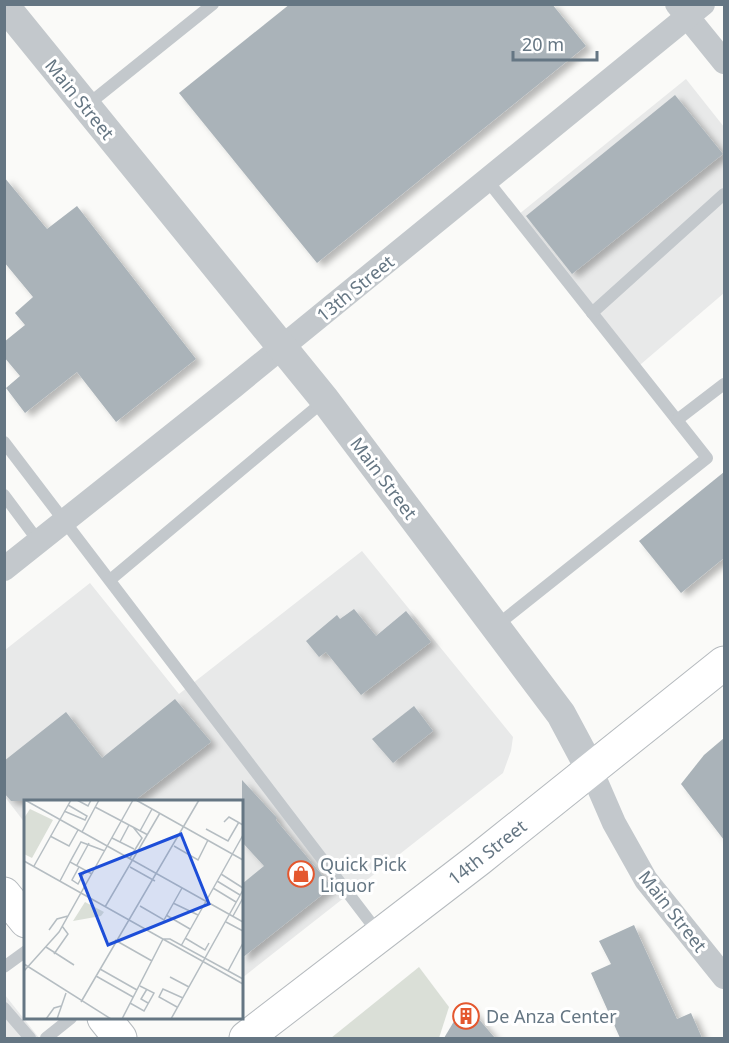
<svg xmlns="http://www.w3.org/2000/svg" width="729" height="1043" font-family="'Noto Sans',sans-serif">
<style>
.built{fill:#e8e9e9}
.green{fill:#dadfd7}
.building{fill:#aab3b9;filter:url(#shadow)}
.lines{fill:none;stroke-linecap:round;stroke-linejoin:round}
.primary-casing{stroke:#b5babe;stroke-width:35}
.service{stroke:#c3c8cc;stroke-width:12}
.minor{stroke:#c3c8cc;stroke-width:24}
.tertiary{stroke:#c3c8cc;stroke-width:30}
.primary{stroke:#fff;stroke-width:33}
.labels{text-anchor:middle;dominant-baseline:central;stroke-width:6;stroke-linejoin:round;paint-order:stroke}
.street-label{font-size:18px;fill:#657683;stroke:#fff}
.poi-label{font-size:18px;fill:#657683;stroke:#fff;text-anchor:start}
.inset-road{fill:none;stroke:#b5bdc2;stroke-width:1.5}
.view{fill:#1d4ed8;fill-opacity:0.15;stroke:#1d4ed8;stroke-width:3}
.inset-edge{fill:none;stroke:#657683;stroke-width:3}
</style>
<defs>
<filter id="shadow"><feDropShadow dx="6" dy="4" stdDeviation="3" flood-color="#0004"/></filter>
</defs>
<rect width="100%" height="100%" fill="#fafaf8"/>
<!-- built -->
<g class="built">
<path d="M686 79 724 127V293L634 370 513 219Z"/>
<path d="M362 551 513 737 511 751 503 773 242 978V802H26L25 823 5 797V650L90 583 179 694Z"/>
<path d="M5 995 39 1038H5Z"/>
</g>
<!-- green -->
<path class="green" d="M419 967 449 1007 439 1038H331Z"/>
<!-- building -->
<g class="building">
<path d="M290 4H552L586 46 317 263 179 93Z"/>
<path d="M675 95 723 154 572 274 526 216Z"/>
<path d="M4 177 47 229 77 206 196 359 116 422 77 372 25 413 6 388 20 376 4 357V342L25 325 15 313 33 297 4 262Z"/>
<path d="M724 472V558L681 593 639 541Z"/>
<path d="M354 609 376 636 406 611 431 642 361 695 326 652 319 657 306 641 337 615 340 619Z"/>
<path d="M175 699 211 742 134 801H11L4 793V761L66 712 102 758Z"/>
<path d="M414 706 433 731 393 763 372 739Z"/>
<path d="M724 738V840L681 784 704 755Z"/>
<path d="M242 780 277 818 276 820 332 887 242 958V884L264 866 242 842Z"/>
<path d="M634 925 677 1019 691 1013 702 1038H620L591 973 611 964 599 941Z"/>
<path d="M465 1003 495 1038H444Z"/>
</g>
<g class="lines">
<!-- primary casing -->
<g class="primary-casing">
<g id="primary">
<path d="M4 894 26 921"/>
<path d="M104 1018 120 1038"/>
<path d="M246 1038 479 859 724 663"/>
</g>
</g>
<!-- service -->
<g class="service">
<path d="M86 106 213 4"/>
<path d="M487 180 707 458 496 626"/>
<path d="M592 313 724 194"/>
<path d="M677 420 724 384"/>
<path d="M4 442 380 935"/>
<path d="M4 495 39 542"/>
<path d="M110 580 325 400"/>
<path d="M4 967 26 951"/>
<path d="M4 1008 30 1038"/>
<path d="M46 1038 71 1018"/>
</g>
<!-- minor -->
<g class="minor">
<path d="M677 4 724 62"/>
<path d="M4 569 233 387 703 4"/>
<path d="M591 770 614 823 646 880 724 977"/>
</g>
<!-- tertiary -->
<path class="tertiary" d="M4 5 325 400 561 714 591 770"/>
<!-- primary -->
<use href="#primary" class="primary"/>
</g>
<!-- icons -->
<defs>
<g id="shop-ring" transform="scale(1.35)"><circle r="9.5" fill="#fff" stroke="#e4572e" stroke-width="1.5"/><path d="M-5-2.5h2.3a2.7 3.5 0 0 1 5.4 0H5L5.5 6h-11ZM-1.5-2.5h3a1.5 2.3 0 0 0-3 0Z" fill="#e4572e"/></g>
<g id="building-ring" transform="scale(1.35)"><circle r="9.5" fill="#fff" stroke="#e4572e" stroke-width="1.5"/><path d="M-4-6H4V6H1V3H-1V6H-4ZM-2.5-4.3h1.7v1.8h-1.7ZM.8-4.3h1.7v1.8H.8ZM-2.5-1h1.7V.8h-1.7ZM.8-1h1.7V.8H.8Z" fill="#e4572e"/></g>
</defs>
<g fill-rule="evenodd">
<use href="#shop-ring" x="301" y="874"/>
<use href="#building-ring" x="466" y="1016"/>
</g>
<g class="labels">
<!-- street labels -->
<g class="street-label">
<text transform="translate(80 99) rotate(51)">Main Street</text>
<text transform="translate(355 288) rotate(-39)">13th Street</text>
<text transform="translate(384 478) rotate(53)">Main Street</text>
<text transform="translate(487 852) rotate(-38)">14th Street</text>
<text transform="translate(673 911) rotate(52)">Main Street</text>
</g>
<!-- poi labels -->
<g class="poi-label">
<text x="320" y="864">Quick Pick<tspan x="320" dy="21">Liquor</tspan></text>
<text x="486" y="1016">De Anza Center</text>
</g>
</g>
<!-- overview -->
<g transform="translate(24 800)">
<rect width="219" height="219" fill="#fafaf8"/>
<path d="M6 9 29 20 8 58 0 54V18ZM61 102 80 112 77 116 49 121Z" fill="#dadfd7"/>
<path class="inset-road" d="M1 0 219 122M53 0 64 6 67 0M112 0 219 60M71 7 124 35M40 11 61 20 63 16 44 5M200 22 205 17 219 25M182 29 204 41 215 22M116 31 128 9M58 32 75 0M26 36 45 46 54 30M88 38 110 49M96 42 105 25M150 46 174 60 184 40M106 58 118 38 109 27M0 61 219 184M53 65 65 43M10 66 47 0M55 67 48 80 54 84 61 71M106 67 131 81M68 74 46 62 57 42 81 51M197 74 219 88M36 81 46 62M193 81 216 95M189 88 212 102M149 103 174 115M116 106 140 120 158 88M81 107 136 13M142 115 166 129M209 116 219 98M202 122 219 131M25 130 33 119 44 116M161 138 181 150 185 143M139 139H146L219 179M91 140 128 161M157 146 219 35M22 147 50 165M30 154 44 134 38 126M0 164 87 219M76 169 113 190M0 171 35 132 109 0M204 171 219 143M72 176 109 197M146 177 165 187M123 189 117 199 124 203M57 202 175 0M106 203 120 211 130 193 116 186M153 207 135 197 139 189 159 198M22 219 30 208 37 206M33 219 42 193M98 219 139 139M147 219 219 90"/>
<path class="view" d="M157 34 185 104 84 145 56 74Z"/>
<rect width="219" height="219" class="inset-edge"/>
</g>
<!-- border -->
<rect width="729" height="1043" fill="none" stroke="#657683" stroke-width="12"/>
<!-- scale -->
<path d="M513 51v9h84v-9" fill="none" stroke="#657683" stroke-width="3"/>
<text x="522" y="51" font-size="18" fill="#657683" stroke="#ffffff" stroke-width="4.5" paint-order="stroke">20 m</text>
</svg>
